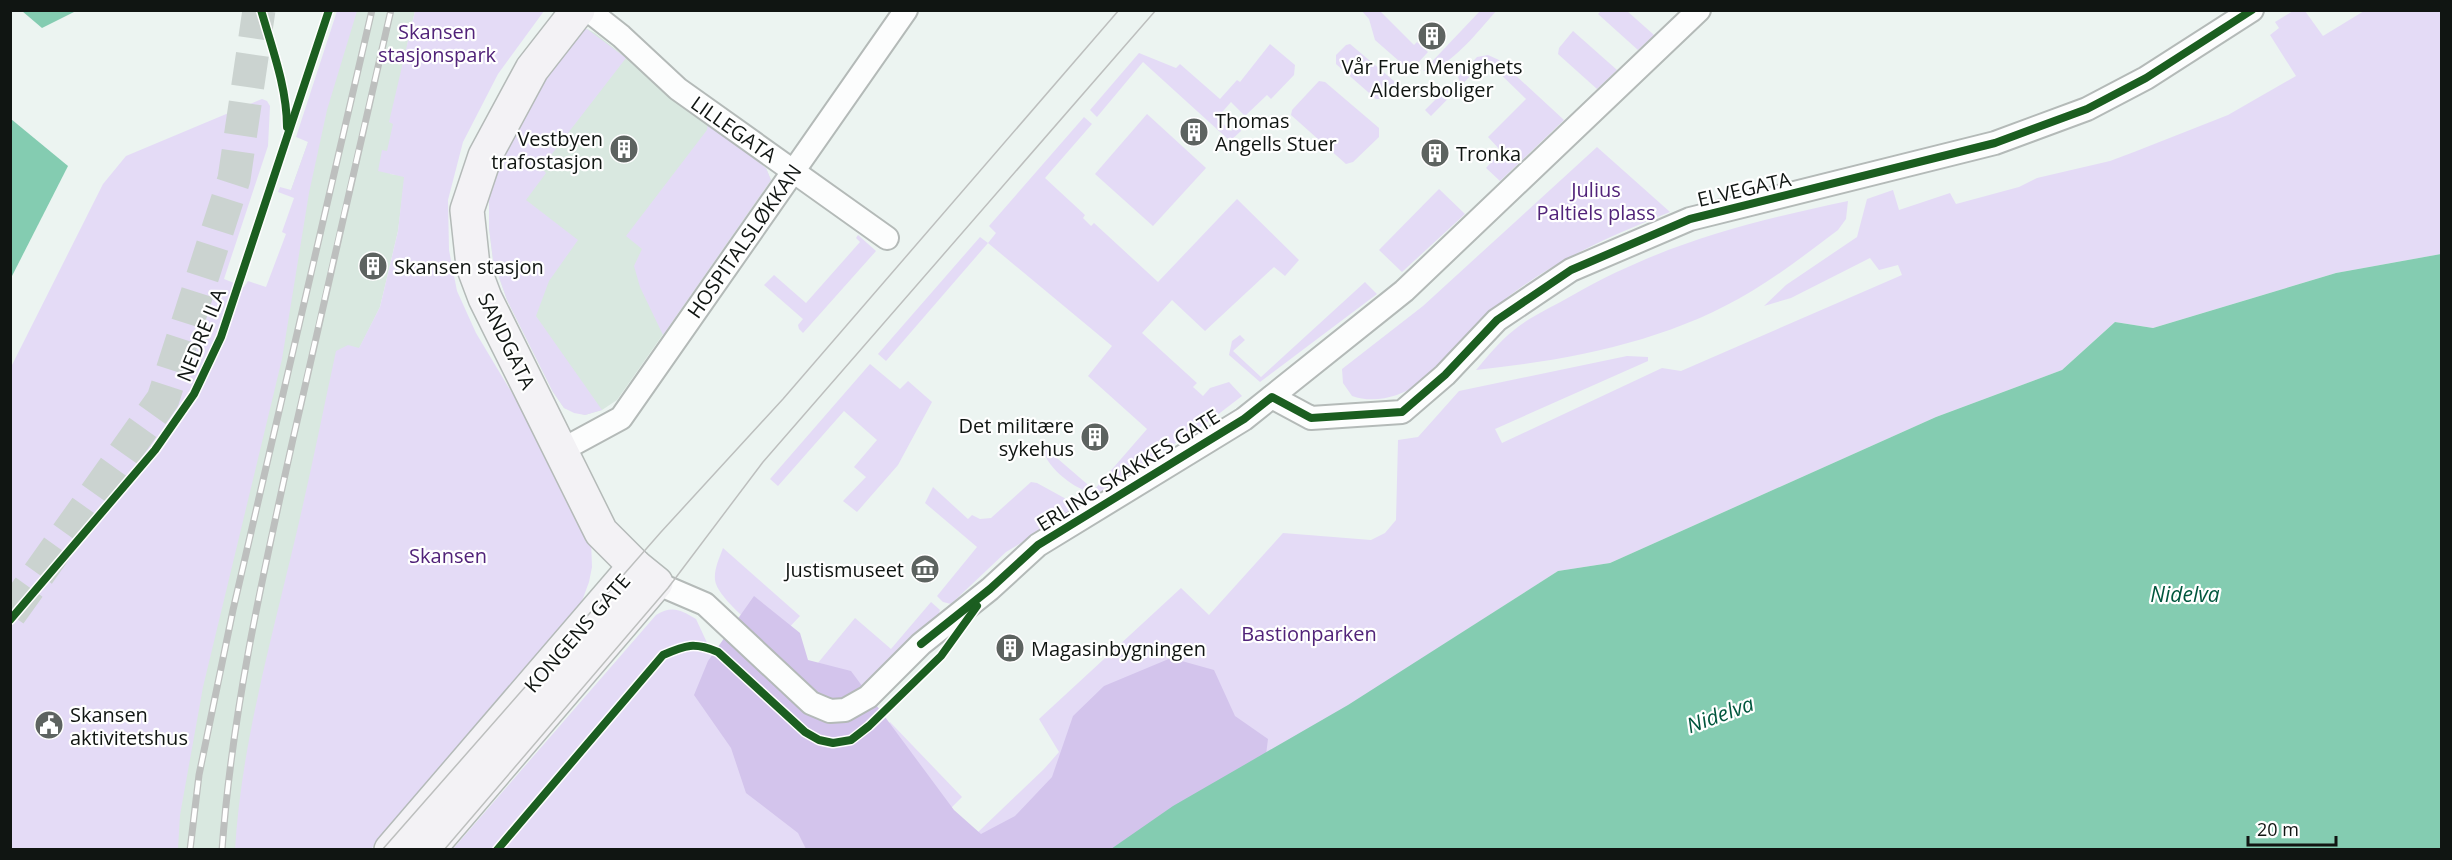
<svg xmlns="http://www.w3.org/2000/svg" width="2452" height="860" font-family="'Open Sans',sans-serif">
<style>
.built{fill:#d9e8e0}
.green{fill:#e4dbf6}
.forest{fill:#d3c4ec}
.water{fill:#84ccb1}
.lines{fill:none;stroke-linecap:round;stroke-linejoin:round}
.trunk-tunnel{stroke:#cbd3d0;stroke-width:33;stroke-dasharray:33 16;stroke-linecap:butt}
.minor-casing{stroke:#b4bab8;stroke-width:26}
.secondary-casing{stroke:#b4bab8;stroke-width:36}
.minor{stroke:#fcfdfd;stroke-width:22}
.secondary{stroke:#f3f2f5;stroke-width:33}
.tram{stroke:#bdbfbe;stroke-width:1.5}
.rail-casing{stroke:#bdbfbe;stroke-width:7}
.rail{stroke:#fff;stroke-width:4.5;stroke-dasharray:14;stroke-linecap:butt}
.cycleway-casing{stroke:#fff;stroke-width:11}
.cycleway{stroke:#1b5e20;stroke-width:8}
.labels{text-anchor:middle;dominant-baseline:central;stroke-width:4.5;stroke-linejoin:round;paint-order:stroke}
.park-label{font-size:20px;fill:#512379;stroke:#fff}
.poi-label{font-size:20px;fill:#101512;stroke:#fff;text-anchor:start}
.street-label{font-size:20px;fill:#101512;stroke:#fff}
.water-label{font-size:21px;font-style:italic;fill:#00563d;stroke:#fff}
</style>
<rect width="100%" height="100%" fill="#ecf4f1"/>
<!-- built -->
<g class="built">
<path d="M349 11H415L408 40 390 174 405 176 398 231 380 307 359 349 287 849 142 850 302 195 291 190 322 103Z"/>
<path d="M587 29 595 33 766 168 771 180 617 400 602 410 585 415 564 408 553 392 507 300 493 260 489 228V196Z"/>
</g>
<!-- green -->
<g class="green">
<path d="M337 11H357L327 110 309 193 282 359 203 687 180 815 178 849H11V367L103 184 126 156 262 99 267 101 270 106 268 146 224 279 244 287 248 281 266 287 286 234 282 232 294 198 278 192 280 187 291 190 308 142 296 137Z"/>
<path d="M415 11H544L498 74 463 142 448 200 449 250 457 291 476 333 545 448 591 540 592 567 589 582 582 601 566 626 371 849 235 850C241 751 267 656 290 560 307 491 321 421 336 351L348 345 359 348 380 307 398 231 404 177 378 171 382 150 387 151 393 124 389 122Z"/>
<path d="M1362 11H1380L1414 45 1417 42 1428 52 1414 67 1407 68 1375 40 1369 19Z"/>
<path d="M1480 11H1496C1481 28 1447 72 1423 71Z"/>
<path d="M1601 11H1627L1654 35 1638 50 1598 14Z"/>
<path d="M2293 11H2305L2323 36 2364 11H2441V254L2336 273 2153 328 2115 322 2062 370 1936 417 1610 563 1558 571 1426 656 1427 658 1274 750 1273 749 1173 806 1111 849 452 850 656 615C672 605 681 610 696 619L716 662 857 754 890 722 962 797 951 808 976 834 1044 769 1059 752 1039 719 1181 588 1209 615 1283 533 1371 540 1385 533 1396 520 1398 440 1418 437 1459 391 1627 356 1648 357V361L1495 429 1502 443 1662 368 1681 371 1902 275 1898 265 1879 270 1870 258 1791 298 1764 306 1786 285 1857 237 1867 199 1893 190 1899 210 1950 193 1956 204 2019 187 2037 178 2110 161 2134 152 2228 115 2296 76 2270 35 2279 28 2275 22Z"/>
<path d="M587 29 626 58 541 168 546 173 526 200 578 240 549 281 536 316 602 410 585 415 574 413 564 408 553 392 507 300 493 260 489 228V196L495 170 530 99 579 30Z"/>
<path d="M1573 31 1617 70 1597 89 1558 54 1559 48Z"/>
<path d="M1270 44 1295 65 1294 75 1271 99 1267 95 1245 116 1231 102 1217 118 1231 131 1238 125 1241 131 1230 141 1143 62 1097 117 1090 110 1139 53 1176 68 1180 64 1220 99 1237 80 1240 82Z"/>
<path d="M1350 44 1394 81V89L1385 99H1376L1336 64V55L1346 45Z"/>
<path d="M1488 55 1499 60 1564 120 1500 181 1486 168 1501 151 1488 137 1526 99 1486 60 1431 116 1425 110 1441 94 1460 82 1458 77 1477 57Z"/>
<path d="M1319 81 1325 82 1379 128V137L1353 162 1346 164 1291 115 1292 110Z"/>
<path d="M1147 114 1206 168 1153 226 1095 174Z"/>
<path d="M1084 117 1092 124 1045 178 1085 215 1083 218 1091 226 1094 223 1158 282 1237 199 1299 260 1285 276 1274 267 1205 331 1172 300 1142 333 1197 383 1193 387 1203 396 1210 388 1229 382 1242 396 1212 419 1103 491C1098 492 1093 494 1089 492 1072 487 1043 465 1043 446L1094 490 1147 429 1088 376 1112 346 988 243 886 361 878 354 980 237 988 243 996 233 989 226Z"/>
<path d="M708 123 766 168 771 180 663 335 640 287 634 266 642 249 626 236 707 130Z"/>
<path d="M1597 147 1670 212C1607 237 1542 266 1491 311 1467 331 1444 365 1420 383 1400 397 1374 404 1352 396L1343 383 1342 369 1423 306Z"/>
<path d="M1439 189 1465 214 1402 272 1379 250Z"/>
<path d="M1848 201 1846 219 1838 230C1810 251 1782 273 1752 291 1670 341 1571 360 1476 370 1488 356 1499 342 1514 330 1531 316 1554 306 1573 295 1662 244 1749 222 1848 201Z"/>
<path d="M858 235 876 251 803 333 799 329 798 325 803 319 764 285 774 275 806 303 860 242 856 238Z"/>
<path d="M1365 282 1377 294 1260 382 1229 355 1232 341 1240 335 1245 340 1233 351 1261 377Z"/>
<path d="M870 364 900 389 908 381 932 402 898 465 857 512 843 501 866 477 854 467 877 440 844 411 778 486 770 479Z"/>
<path d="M1031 482 1037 483 1068 500 1070 513 1006 552 951 604 943 602 937 596 977 547 925 503 933 487 968 519 972 515 980 519 991 518Z"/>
<path d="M723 548 800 616 782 635H764C751 623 717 597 715 580 714 569 719 559 723 548Z"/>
<path d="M931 602 940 610 938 616 869 683 848 691 813 669 855 618 891 649Z"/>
</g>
<!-- forest -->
<path class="forest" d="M754 596 800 633 808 660 851 671 954 810 981 834 1015 816 1052 777 1073 716 1104 686 1171 658 1214 670 1235 716 1268 739 1266 755 1130 849H806L798 833 746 793 731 748 694 695 708 661Z"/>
<!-- water -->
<g class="water">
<path d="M22 11H76L42 28Z"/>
<path d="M11 119 68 166 11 278Z"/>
<path d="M2441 254V849H1111L1173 806 1348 705 1558 571 1610 563 1936 417 2062 370 2115 322 2153 328 2336 273Z"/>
</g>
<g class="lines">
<!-- trunk-tunnel -->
<path class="trunk-tunnel" d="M10 614 163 399 234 179 259 10"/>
<!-- minor casing -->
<g class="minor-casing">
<g id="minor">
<path d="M588 10 621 36 678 89 887 238"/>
<path d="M1272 397 1311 418 1402 412 1445 375 1497 320 1571 270 1690 219 1995 143 2087 109 2146 78 2252 10"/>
<path d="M562 450 621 418 906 10"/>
<path d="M656 583 705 604 811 703 830 711 845 710 868 697 921 644 990 589 1038 545 1244 419 1404 291 1699 10"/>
</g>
</g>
<!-- secondary casing -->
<g class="secondary-casing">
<g id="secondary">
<path d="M391 850 635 566"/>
<path d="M428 850 656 583 635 566 601 532 485 298 473 266 467 210 485 156 532 69 578 10"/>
</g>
</g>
<!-- minor -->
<use href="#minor" class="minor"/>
<!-- secondary -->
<use href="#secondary" class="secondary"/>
<!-- tram -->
<g class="tram">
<path d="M382 850 661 532 783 399 1119 10"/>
<path d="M444 850 668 588 763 462 1156 10"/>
</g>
<!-- rail casing -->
<g class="rail-casing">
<g id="rail">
<path d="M190 850 199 775 233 610 372 10"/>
<path d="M222 850C232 711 263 574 293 439 325 296 358 153 391 10"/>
</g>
</g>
<!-- rail -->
<use href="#rail" class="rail"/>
<!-- cycleway casing -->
<g class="cycleway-casing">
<g id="cycleway">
<path d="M261 10C272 48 287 88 287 127"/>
<path d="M10 620 155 450 194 394 221 337 329 10"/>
<path d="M921 644 990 589 1038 545 1244 419 1272 397 1311 418 1402 412 1445 375 1497 320 1571 270 1690 219 1995 143 2087 109 2146 78 2252 10"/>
<path d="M497 850 663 655C686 645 694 642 718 652L805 732 819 740 833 743 851 740 869 726 941 656 977 606"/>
</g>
</g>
<!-- cycleway -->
<use href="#cycleway" class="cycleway"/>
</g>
<!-- icons -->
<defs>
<g id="building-disc" transform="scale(1.5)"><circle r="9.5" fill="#5d6360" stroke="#fff"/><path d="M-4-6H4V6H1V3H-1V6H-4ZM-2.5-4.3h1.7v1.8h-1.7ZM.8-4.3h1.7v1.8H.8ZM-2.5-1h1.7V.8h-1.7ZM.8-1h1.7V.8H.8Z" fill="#fff"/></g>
<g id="museum-disc" transform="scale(1.5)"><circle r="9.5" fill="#5d6360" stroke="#fff"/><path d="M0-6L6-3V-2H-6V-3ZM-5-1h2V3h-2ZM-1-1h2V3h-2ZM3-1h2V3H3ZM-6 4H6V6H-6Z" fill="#fff"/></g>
<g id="civic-disc" transform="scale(1.5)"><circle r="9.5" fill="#5d6360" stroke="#fff"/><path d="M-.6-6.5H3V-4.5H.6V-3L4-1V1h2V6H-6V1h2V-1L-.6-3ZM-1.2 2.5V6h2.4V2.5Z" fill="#fff"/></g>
</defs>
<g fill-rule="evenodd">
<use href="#building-disc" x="1432" y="36"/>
<use href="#building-disc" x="1194" y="132"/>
<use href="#building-disc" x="624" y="149"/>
<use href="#building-disc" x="1435" y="153"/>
<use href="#building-disc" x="373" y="266"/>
<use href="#building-disc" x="1095" y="437"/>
<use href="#museum-disc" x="925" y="569"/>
<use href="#building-disc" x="1010" y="648"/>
<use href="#civic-disc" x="49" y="725"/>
</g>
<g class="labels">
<!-- park labels -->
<g class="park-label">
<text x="437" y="31">Skansen<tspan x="437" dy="23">stasjonspark</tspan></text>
<text x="1596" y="189">Julius<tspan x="1596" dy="23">Paltiels plass</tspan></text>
<text x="448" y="555">Skansen</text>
<text x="1309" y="633">Bastionparken</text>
</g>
<!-- poi labels -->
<g class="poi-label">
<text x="1432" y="66" text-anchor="middle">Vår Frue Menighets<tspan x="1432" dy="23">Aldersboliger</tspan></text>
<text x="1215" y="120">Thomas<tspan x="1215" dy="23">Angells Stuer</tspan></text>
<text x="603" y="138" text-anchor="end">Vestbyen<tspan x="603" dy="23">trafostasjon</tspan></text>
<text x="1456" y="153">Tronka</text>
<text x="394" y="266">Skansen stasjon</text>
<text x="1074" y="425" text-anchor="end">Det militære<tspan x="1074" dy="23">sykehus</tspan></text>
<text x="904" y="569" text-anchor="end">Justismuseet</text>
<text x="1031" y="648">Magasinbygningen</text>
<text x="70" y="714">Skansen<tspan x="70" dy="23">aktivitetshus</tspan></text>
</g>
<!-- street labels -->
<g class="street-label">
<text transform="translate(734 129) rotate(35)">LILLEGATA</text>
<text transform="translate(1744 189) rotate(-13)">ELVEGATA</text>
<text transform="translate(744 241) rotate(-55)">HOSPITALSLØKKAN</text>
<text transform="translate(201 335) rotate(-68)">NEDRE ILA</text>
<text transform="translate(507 341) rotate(64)">SANDGATA</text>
<text transform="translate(1128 470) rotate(-32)">ERLING SKAKKES GATE</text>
<text transform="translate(577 633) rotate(-49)">KONGENS GATE</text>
</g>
<!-- water labels -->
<g class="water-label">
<text x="2185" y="594">Nidelva</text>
<text transform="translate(1720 714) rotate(-20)">Nidelva</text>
</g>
</g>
<!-- border -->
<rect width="2452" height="860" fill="none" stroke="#101512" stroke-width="24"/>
<!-- scale -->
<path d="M2248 836v9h88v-9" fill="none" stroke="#101512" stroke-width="3"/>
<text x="2257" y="836" font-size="18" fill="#101512" stroke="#ffffff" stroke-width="4.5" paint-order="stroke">20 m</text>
</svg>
